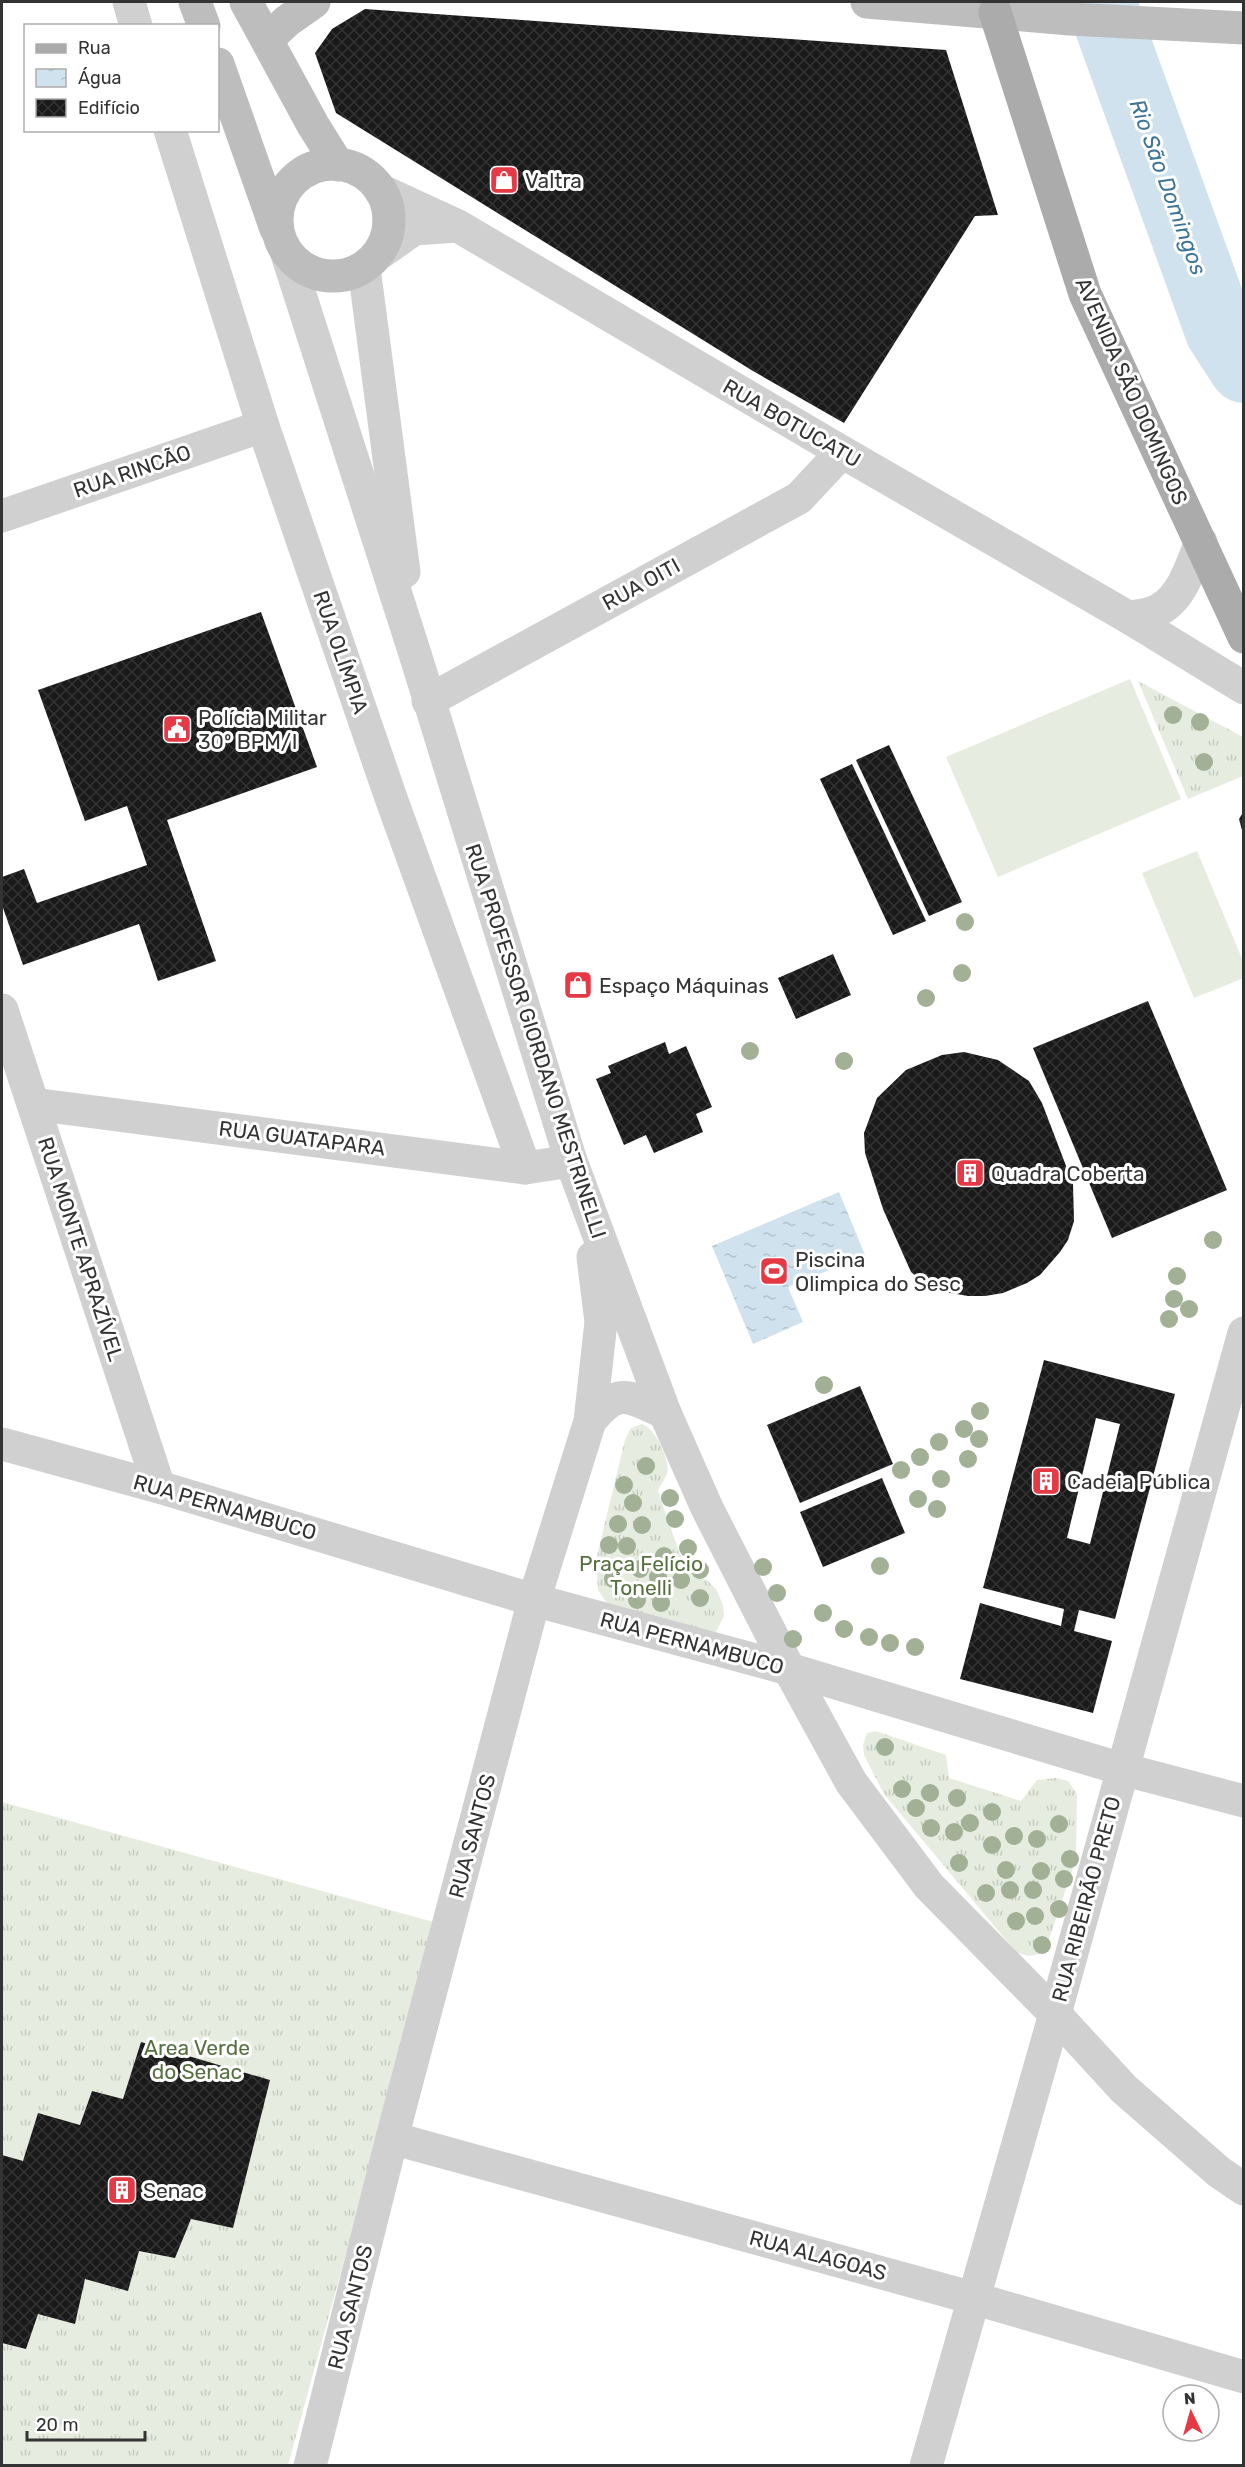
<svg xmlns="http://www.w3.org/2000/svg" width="1245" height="2467" font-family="Rubik,sans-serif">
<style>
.grass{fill:url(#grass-tufts)}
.pitch{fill:#e6ecdf}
.water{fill:url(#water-ripples)}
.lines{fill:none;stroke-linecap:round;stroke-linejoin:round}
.river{stroke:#cfe2ee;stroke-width:70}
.building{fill:url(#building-cross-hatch);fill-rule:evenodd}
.minor{stroke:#d0d0d0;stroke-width:33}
.tertiary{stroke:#d0d0d0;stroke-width:33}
.secondary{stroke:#bdbdbd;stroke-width:33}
.primary{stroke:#ababab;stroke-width:33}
.tree{fill:#a2b095}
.labels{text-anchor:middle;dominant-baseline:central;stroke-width:6;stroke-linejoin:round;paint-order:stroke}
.poi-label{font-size:21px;fill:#333;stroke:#fff;text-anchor:start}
.street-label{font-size:21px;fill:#333;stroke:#fff}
.park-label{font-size:21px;fill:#56703f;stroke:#fff}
.water-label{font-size:22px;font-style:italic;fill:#3f7597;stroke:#fff}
</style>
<defs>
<pattern id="grass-tufts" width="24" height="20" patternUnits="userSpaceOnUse" patternTransform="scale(1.5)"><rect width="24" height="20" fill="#e6ecdf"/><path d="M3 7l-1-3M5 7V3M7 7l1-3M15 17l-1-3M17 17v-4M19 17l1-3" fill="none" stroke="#c6cbc0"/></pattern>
<pattern id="water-ripples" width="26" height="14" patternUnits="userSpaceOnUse" patternTransform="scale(1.5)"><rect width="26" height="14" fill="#cfe2ee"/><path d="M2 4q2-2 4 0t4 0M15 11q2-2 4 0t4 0" fill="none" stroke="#b2c2cd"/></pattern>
<pattern id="building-cross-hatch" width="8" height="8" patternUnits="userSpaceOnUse" patternTransform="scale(1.5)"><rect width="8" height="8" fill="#1a1a1a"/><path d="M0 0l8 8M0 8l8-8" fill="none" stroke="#333"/></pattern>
</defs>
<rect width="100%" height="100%" fill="#fff"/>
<!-- grass -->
<g class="grass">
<path d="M1138 681 1243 737V776L1188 799Z"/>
<path d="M642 1424C655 1428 671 1460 667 1474 665 1479 660 1485 658 1491L684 1566 695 1577 707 1580 716 1589 723 1605 724 1616 715 1634 609 1606 598 1590 596 1560 625 1440 631 1428Z"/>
<path d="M876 1731 946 1755 949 1778 1021 1801 1037 1780 1056 1778 1068 1781 1077 1794 1076 1859 1047 1945 1040 1954 1028 1956 1016 1952 884 1794 864 1755 863 1745 867 1733Z"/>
<path d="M2 1802 437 1923 288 2465H2Z"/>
</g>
<!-- pitch -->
<g class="pitch">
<path d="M1130 679 1181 799 998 877 946 757Z"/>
<path d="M1197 851 1243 961 1244 978 1194 998 1142 873Z"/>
</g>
<!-- water -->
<path class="water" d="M839 1192 865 1255 788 1287 803 1322 753 1344 712 1246Z"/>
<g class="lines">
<!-- river -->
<path class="river" d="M1101 2 1220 331 1244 368"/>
</g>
<!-- building -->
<g class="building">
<path d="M365 9 946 50 998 215 975 216 844 423 753 371 336 113 315 53 332 29Z"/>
<path d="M261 612 317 767 167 820 216 961 158 981 139 924 23 965 2 905V877L24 869 37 903 147 865 127 806 85 821 38 690Z"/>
<path d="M889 745 962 902 929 916 856 760Z"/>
<path d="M852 764 926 921 893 935 820 779Z"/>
<path d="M1244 811V834H1243L1239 819Z"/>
<path d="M833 954 851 995 796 1019 778 978Z"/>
<path d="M1148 1001 1227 1190 1112 1238 1033 1048Z"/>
<path d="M665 1042 669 1054 686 1046 712 1107 696 1114 703 1132 654 1153 646 1135 624 1145 596 1079 611 1073 608 1066Z"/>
<path d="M964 1052 998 1060 1029 1081 1042 1103 1073 1184 1074 1221 1068 1240 1060 1252 1040 1275 1027 1283 1003 1293 985 1296H968L945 1292 921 1281 911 1272 883 1209 865 1153 864 1133 877 1098 906 1070 942 1055Z"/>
<path d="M1044 1360 1175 1394 1115 1619 1079 1610 1074 1631 1112 1641 1093 1713 960 1679 980 1603 1061 1626 1064 1609 983 1588ZM1096 1418 1120 1424 1090 1544 1067 1538Z"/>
<path d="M860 1386 893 1464 800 1503 767 1425Z"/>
<path d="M882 1478 905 1533 823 1567 800 1512Z"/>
<path d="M141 2042 270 2080 233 2228 191 2219 175 2258 139 2251 128 2291 85 2279 75 2324 38 2314 26 2349 2 2343V2155L23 2161 38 2113 80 2125 92 2091 123 2099Z"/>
</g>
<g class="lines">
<!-- minor -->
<g class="minor">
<path d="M129 2 136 26"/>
<path d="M170 130 263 426 391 798 525 1168"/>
<path d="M380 190 458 226 842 452 1128 617 1244 688"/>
<path d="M380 253 414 229 457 226"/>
<path d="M2 516 263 426"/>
<path d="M1128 617C1135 616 1144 616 1151 613 1181 604 1190 568 1201 542"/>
<path d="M428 701 799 498 842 452"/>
<path d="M2 1010 159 1487"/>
<path d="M33 1104 525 1168 571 1161"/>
<path d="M2 1444 159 1487 534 1600 789 1669 1122 1769 1244 1801"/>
<path d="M392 2138 973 2298 1244 2377"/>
<path d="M926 2466 1055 2014 1244 1333"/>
</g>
<!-- tertiary -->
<g class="tertiary">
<path d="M286 251 416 657 571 1161 665 1413 707 1508 789 1669 851 1782 929 1886 1055 2014 1124 2089 1219 2172 1244 2189"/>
<path d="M364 268 404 572"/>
<path d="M590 1421C619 1386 628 1396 665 1413"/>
<path d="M310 2466 392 2138 534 1600 590 1421 601 1322 593 1257"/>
</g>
<!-- secondary -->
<g class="secondary">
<path d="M195 2 204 26"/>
<path d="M246 2 313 125 338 165"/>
<path d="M867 2 1070 19 1244 28"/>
<path d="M268 39 287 21 314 2"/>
<path d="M218 64 276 229"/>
<circle cx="333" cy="220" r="56"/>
</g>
<!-- primary -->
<path class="primary" d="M995 12 1085 294 1244 637"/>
</g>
<!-- trees -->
<g class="tree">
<circle cx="1173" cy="715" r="9"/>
<circle cx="1200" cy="722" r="9"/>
<circle cx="1204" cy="762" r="9"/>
<circle cx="965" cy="922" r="9"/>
<circle cx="962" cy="973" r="9"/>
<circle cx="926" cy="998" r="9"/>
<circle cx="750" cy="1051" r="9"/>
<circle cx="844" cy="1061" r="9"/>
<circle cx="1213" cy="1240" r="9"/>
<circle cx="1177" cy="1276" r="9"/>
<circle cx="1174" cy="1299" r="9"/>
<circle cx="1189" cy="1309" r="9"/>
<circle cx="1169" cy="1319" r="9"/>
<circle cx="824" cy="1385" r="9"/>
<circle cx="980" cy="1411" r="9"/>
<circle cx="964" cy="1429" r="9"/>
<circle cx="979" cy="1439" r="9"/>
<circle cx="939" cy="1442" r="9"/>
<circle cx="920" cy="1457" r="9"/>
<circle cx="968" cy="1459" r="9"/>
<circle cx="646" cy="1466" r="9"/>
<circle cx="901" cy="1470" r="9"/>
<circle cx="941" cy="1479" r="9"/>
<circle cx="624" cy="1485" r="9"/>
<circle cx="670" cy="1498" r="9"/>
<circle cx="918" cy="1499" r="9"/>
<circle cx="633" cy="1503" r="9"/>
<circle cx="937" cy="1509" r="9"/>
<circle cx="675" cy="1519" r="9"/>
<circle cx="618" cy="1524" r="9"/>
<circle cx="642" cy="1525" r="9"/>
<circle cx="609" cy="1545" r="9"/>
<circle cx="627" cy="1546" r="9"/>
<circle cx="688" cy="1548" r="9"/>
<circle cx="664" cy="1556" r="9"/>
<circle cx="880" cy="1566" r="9"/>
<circle cx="763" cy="1567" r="9"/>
<circle cx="640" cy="1569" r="9"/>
<circle cx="700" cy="1570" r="9"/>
<circle cx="658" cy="1577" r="9"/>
<circle cx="613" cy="1579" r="9"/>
<circle cx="681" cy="1580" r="9"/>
<circle cx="777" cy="1593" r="9"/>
<circle cx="700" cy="1598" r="9"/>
<circle cx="637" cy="1600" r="9"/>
<circle cx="661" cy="1603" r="9"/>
<circle cx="823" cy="1613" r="9"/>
<circle cx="844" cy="1629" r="9"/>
<circle cx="869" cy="1637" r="9"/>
<circle cx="793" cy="1639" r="9"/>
<circle cx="890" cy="1643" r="9"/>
<circle cx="915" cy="1647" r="9"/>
<circle cx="885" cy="1747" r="9"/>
<circle cx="902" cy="1789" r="9"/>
<circle cx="930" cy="1793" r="9"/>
<circle cx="957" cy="1798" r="9"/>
<circle cx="916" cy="1808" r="9"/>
<circle cx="992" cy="1812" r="9"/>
<circle cx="970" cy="1823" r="9"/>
<circle cx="1059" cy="1824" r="9"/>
<circle cx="931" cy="1828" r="9"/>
<circle cx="954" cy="1832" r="9"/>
<circle cx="1014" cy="1836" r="9"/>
<circle cx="1037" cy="1839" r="9"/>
<circle cx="992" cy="1845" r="9"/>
<circle cx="1070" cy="1859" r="9"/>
<circle cx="959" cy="1863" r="9"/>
<circle cx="1006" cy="1870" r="9"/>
<circle cx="1041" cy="1871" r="9"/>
<circle cx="1064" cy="1879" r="9"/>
<circle cx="1010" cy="1890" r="9"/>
<circle cx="1033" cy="1890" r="9"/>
<circle cx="986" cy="1893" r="9"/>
<circle cx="1059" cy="1909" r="9"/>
<circle cx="1035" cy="1916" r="9"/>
<circle cx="1016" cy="1921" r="9"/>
<circle cx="1042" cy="1945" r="9"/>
</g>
<!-- icons -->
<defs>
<g id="shop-square" transform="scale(1.5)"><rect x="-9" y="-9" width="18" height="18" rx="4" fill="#e63946" stroke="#fff"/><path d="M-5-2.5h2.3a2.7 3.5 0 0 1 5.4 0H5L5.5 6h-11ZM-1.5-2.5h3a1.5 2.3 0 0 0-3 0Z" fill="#fff"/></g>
<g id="civic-square" transform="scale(1.5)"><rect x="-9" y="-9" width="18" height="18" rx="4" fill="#e63946" stroke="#fff"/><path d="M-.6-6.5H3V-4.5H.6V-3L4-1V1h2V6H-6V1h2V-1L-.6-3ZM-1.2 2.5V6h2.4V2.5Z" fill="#fff"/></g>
<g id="building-square" transform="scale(1.5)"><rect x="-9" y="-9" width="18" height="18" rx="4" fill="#e63946" stroke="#fff"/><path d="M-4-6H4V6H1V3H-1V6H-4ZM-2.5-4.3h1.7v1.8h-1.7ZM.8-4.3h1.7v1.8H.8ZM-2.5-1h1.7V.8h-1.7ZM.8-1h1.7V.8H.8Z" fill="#fff"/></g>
<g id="stadium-square" transform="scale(1.5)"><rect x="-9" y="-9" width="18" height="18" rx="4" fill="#e63946" stroke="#fff"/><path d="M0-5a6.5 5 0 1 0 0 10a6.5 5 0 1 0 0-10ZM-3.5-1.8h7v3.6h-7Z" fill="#fff"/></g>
</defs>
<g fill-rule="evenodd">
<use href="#shop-square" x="504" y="180"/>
<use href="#civic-square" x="177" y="729"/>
<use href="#shop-square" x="578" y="985"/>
<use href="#building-square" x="970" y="1173"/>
<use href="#stadium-square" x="774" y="1271"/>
<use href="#building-square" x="1046" y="1481"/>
<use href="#building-square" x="122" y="2190"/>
</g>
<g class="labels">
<!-- poi labels -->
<g class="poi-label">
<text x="525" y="180">Valtra</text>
<text x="198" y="717">Polícia Militar<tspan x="198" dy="24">30º BPM/I</tspan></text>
<text x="599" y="985">Espaço Máquinas</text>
<text x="991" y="1173">Quadra Coberta</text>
<text x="795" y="1259">Piscina<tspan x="795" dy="24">Olimpica do Sesc</tspan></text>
<text x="1067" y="1481">Cadeia Pública</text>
<text x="143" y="2190">Senac</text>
</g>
<!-- street labels -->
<g class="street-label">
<text transform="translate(1132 391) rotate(66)">AVENIDA SÃO DOMINGOS</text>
<text transform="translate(792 423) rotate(30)">RUA BOTUCATU</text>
<text transform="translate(132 471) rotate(-19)">RUA RINCÃO</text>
<text transform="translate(641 584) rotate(-29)">RUA OITI</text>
<text transform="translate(341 652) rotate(71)">RUA OLÍMPIA</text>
<text transform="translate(536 1041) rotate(72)">RUA PROFESSOR GIORDANO MESTRINELLI</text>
<text transform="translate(302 1138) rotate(7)">RUA GUATAPARA</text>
<text transform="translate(81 1249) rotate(72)">RUA MONTE APRAZÍVEL</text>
<text transform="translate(225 1507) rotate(16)">RUA PERNAMBUCO</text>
<text transform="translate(692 1643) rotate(15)">RUA PERNAMBUCO</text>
<text transform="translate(472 1836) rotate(-75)">RUA SANTOS</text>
<text transform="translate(1086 1899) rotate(-75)">RUA RIBEIRÃO PRETO</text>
<text transform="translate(818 2255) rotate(15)">RUA ALAGOAS</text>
<text transform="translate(350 2307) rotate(-76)">RUA SANTOS</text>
</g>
<!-- park labels -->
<g class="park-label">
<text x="641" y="1563">Praça Felício<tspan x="641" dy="24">Tonelli</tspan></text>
<text x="197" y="2047">Area Verde<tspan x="197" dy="24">do Senac</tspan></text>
</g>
<!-- water labels -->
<g class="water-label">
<text transform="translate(1168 187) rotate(70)">Rio São Domingos</text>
</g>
</g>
<!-- border -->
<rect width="1245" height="2467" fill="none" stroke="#333333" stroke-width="6"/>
<!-- legend -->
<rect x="24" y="24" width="195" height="108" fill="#ffffff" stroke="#adadad" stroke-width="1.5"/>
<rect x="36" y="44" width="30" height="9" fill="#ababab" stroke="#adadad" stroke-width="1.5"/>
<text x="78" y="54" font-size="18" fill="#333333">Rua</text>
<rect x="36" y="69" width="30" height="18" fill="url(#water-ripples)" stroke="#adadad" stroke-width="1.5"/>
<text x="78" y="84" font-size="18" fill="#333333">Água</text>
<rect x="36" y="99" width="30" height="18" fill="url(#building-cross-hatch)" stroke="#adadad" stroke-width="1.5"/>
<text x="78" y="114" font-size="18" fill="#333333">Edifício</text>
<!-- north arrow -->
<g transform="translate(1191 2413) rotate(355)"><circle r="28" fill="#ffffff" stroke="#adadad" stroke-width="1.5"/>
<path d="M0-4.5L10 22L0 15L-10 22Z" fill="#e63946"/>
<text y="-9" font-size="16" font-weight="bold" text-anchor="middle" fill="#333333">N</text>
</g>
<!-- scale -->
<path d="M27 2431v9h118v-9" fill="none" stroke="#333333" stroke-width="3"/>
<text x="36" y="2431" font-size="18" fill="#333333" stroke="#ffffff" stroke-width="4.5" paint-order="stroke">20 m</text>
</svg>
